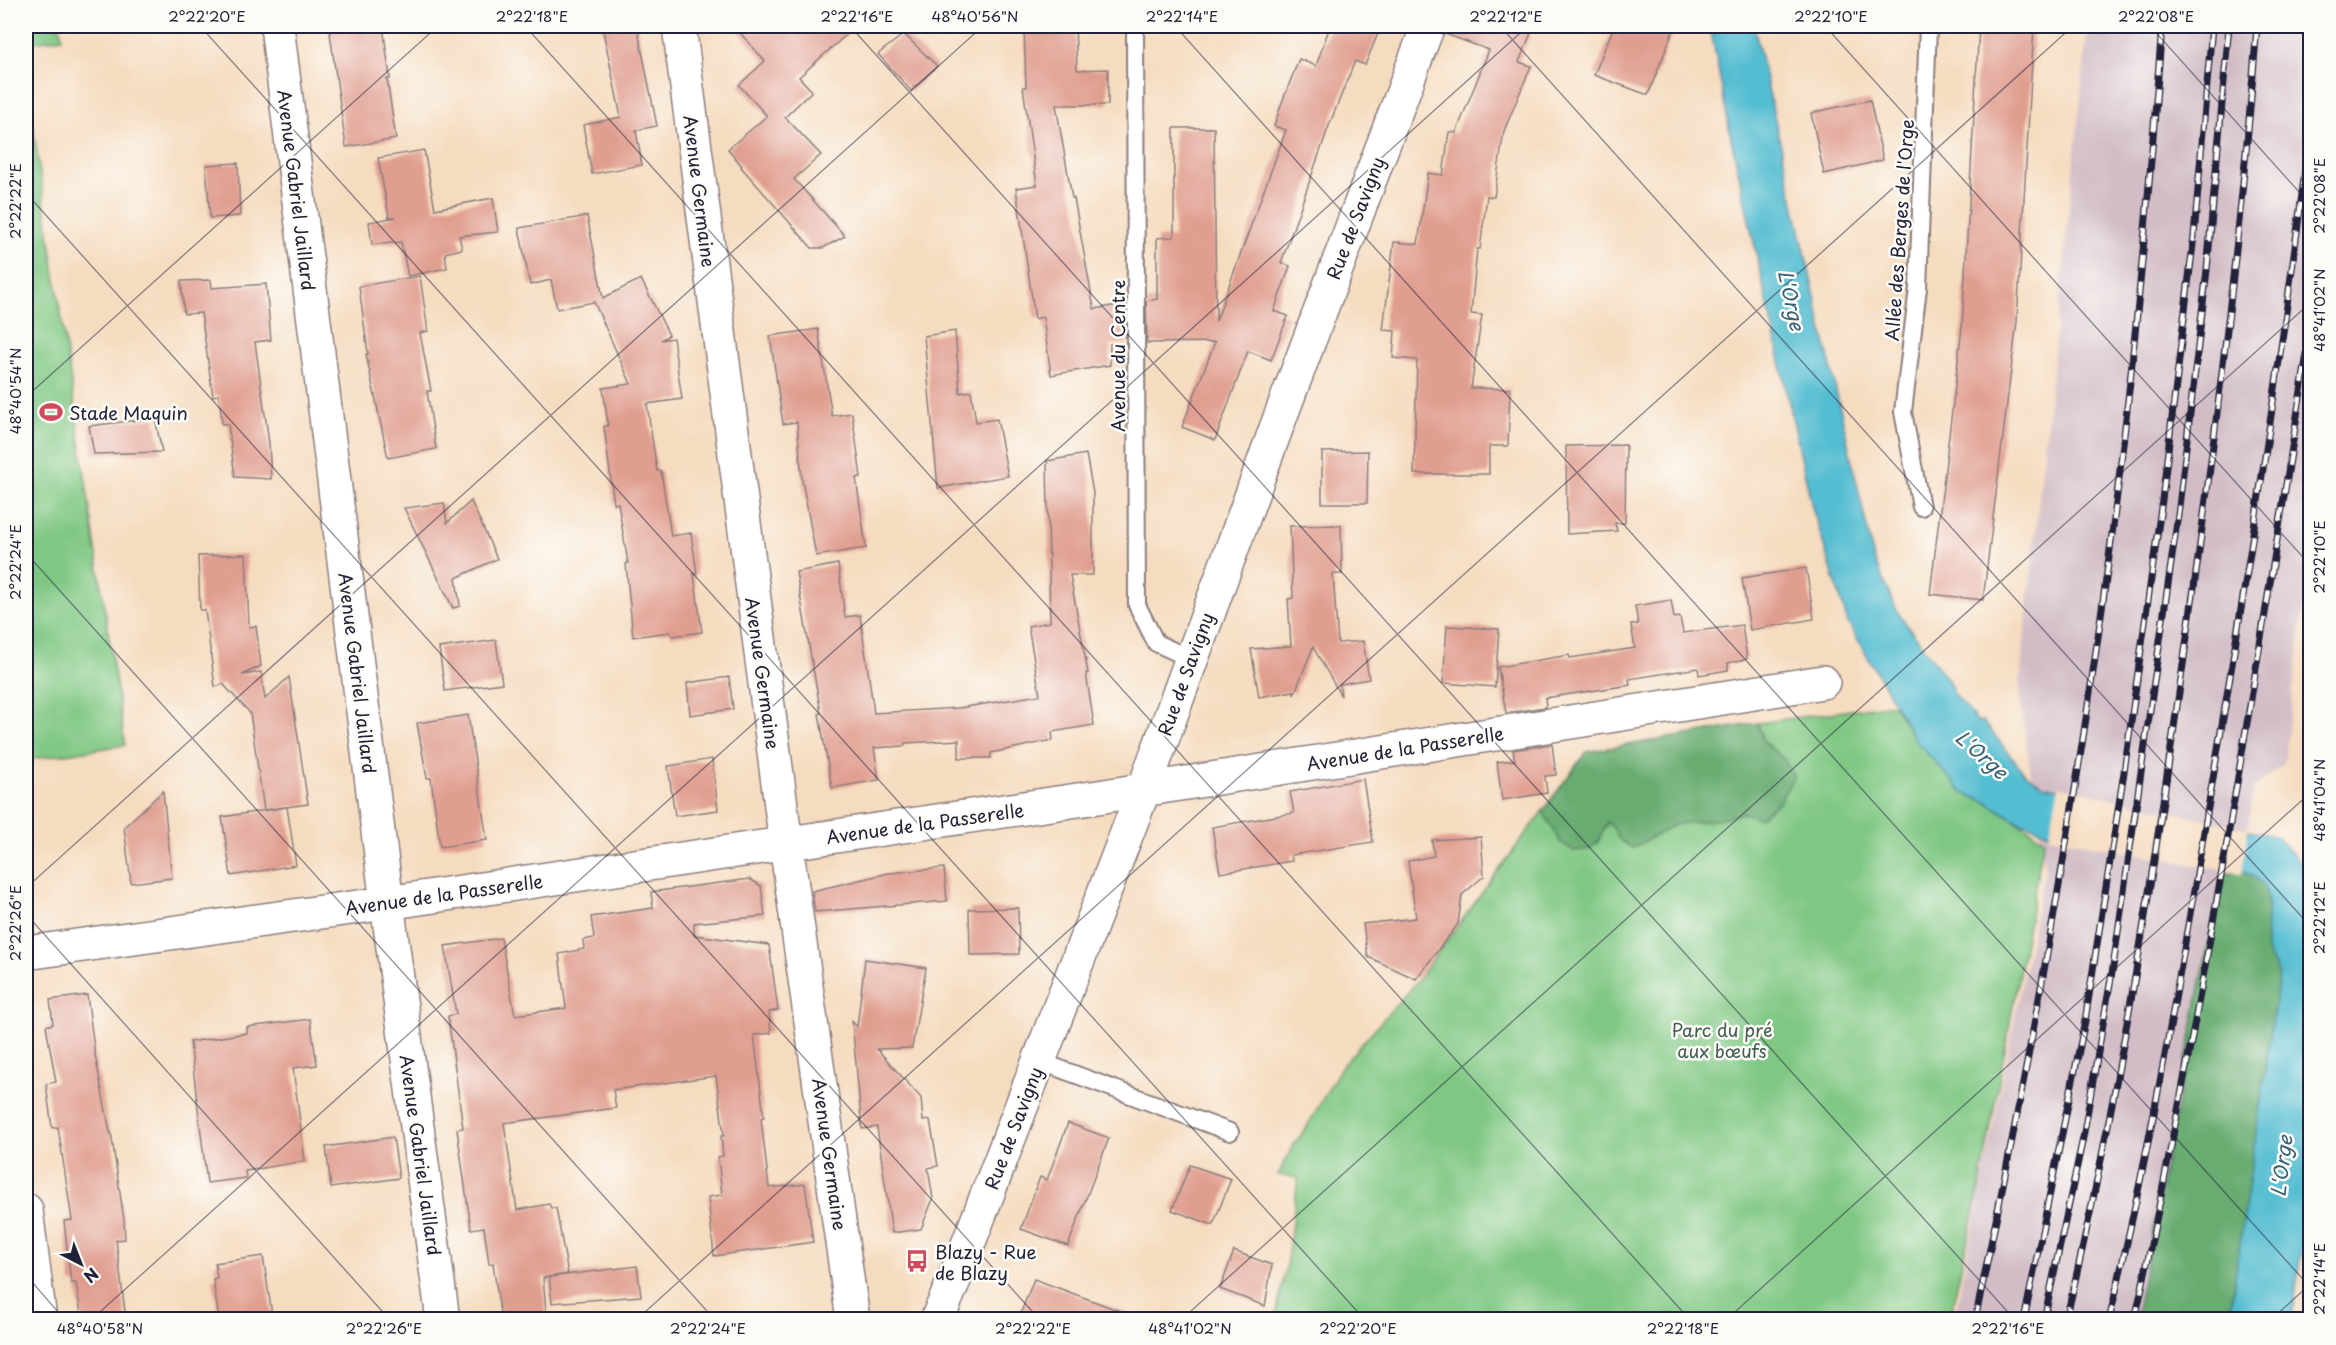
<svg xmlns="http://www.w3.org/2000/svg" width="2336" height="1345" font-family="'Playpen Sans',sans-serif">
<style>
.industrial{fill:#d2bdc6}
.green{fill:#7fc783;stroke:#50745f;stroke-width:1.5}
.forest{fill:#67ac71;stroke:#446756;stroke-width:1.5}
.water{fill:#54bdd1;stroke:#3b7086;stroke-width:1.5}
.pier{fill:#f5dbbf}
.building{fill:#e09e90}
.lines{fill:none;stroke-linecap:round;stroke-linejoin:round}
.service-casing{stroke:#8c7e7d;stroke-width:20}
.minor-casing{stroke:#8c7e7d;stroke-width:36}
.service{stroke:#fff;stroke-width:16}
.minor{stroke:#fff;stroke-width:33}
.rail-casing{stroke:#22223b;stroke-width:7}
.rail{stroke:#fdfcf7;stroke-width:4.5;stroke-dasharray:14;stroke-linecap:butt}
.ticks{fill:none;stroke:#22223b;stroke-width:1.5;stroke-opacity:0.45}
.labels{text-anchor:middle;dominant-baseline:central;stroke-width:5;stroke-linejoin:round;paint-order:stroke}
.street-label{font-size:18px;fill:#22223b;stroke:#fdfcf7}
.poi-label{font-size:18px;fill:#22223b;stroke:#fdfcf7;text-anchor:start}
.park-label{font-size:18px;fill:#435c54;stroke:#fdfcf7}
.water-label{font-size:20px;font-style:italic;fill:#366077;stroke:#fdfcf7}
.neatline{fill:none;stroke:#22223b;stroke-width:2}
.ticks-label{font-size:15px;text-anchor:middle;fill:#22223b}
</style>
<rect width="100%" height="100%" fill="#fdfcf7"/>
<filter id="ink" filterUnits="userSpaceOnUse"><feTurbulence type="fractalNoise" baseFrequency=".0167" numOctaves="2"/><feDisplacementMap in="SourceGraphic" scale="12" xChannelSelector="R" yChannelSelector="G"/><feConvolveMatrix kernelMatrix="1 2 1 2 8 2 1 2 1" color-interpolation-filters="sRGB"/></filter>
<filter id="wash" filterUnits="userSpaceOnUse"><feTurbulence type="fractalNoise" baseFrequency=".008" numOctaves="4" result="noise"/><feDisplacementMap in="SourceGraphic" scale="24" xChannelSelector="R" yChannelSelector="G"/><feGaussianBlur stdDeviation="1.35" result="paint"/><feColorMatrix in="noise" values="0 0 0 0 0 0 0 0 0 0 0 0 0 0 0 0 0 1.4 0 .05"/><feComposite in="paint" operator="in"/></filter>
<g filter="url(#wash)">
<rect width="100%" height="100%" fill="#f5dbbf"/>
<!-- industrial -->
<path class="industrial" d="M2088 26H2310V555L2284 764 2254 787 2235 913 2157 1319 1954 1320 2045 868 2019 692Z"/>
<!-- green -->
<g class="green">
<path d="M26 26H60L62 38 26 43Z"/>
<path d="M26 79 125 745 26 760Z"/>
<path d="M1893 704 1916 741 1963 793 1987 802 2044 839 1977 1200 1949 1319 1275 1320 1286 1268 1298 1178 1278 1175 1294 1144 1305 1130 1341 1067 1418 980 1586 752 1758 723Z"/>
</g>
<!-- forest -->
<g class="forest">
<path d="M1758 723 1763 741 1785 760 1794 777 1778 803 1759 818 1743 813 1713 820 1677 824 1632 848 1619 839 1614 829 1607 822 1598 842 1589 849 1574 851 1560 842 1543 811 1586 752Z"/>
<path d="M2242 871C2283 885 2261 920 2267 949 2269 958 2275 967 2279 975L2229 1319 2135 1320 2222 875Z"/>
</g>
<!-- water -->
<path class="water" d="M1710 26H1754L1874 559 1898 613 1948 680 1954 694 1979 723 1983 721 2025 774 2043 785 2277 837 2300 862 2310 878V1188L2292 1319H2229L2279 975C2275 967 2269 958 2267 949 2261 920 2283 885 2242 871L2052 834 2013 819 1987 802 1963 793 1916 741 1848 623 1812 507 1732 143Z"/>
<!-- pier -->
<path class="pier" d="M2059 786 2248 829 2242 874 2049 837Z"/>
<g id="blocks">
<!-- building -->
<g class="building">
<path d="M329 26H383L390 79H387L396 139 346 147Z"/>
<path d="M602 26H637L657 126 636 130 642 165 592 174 583 125 621 117Z"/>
<path d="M734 26H856L799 77 812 91 785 117 821 155 794 179 845 236 823 248H812L741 167 742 166 728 149 767 116 739 85 765 61Z"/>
<path d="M1024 26H1075L1077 70 1108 69V105H1056L1072 198H1074L1094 309 1125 304 1126 344H1110V365L1051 375 1043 317 1035 319 1016 188 1037 185 1023 87H1026Z"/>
<path d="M1330 26H1381L1365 65 1355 61 1330 123 1281 263 1290 266 1274 311 1288 316 1271 360 1248 351 1215 440 1182 427 1215 342 1147 343 1146 301 1157 299V238L1174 237V128H1214L1216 321 1286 130 1274 126 1281 105 1299 59 1316 66Z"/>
<path d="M1446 26H1534L1519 62 1531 66 1504 131 1494 197 1487 196 1480 249H1477L1471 314 1482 315 1471 388 1510 389 1508 446H1489V474H1414L1417 360 1393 358 1395 331 1383 330 1394 242 1418 244 1428 173 1443 175 1449 132 1456 133 1489 50 1445 34Z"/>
<path d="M1614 26H1675L1648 95 1594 75Z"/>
<path d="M1979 26H2034L2017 321 1983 600 1930 594 1962 327Z"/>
<path d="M904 34 937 66 911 91 878 54Z"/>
<path d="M1870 100 1883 160 1824 174 1811 113Z"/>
<path d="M424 150 435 209 493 198 498 232 459 236 462 249 445 253 447 268 408 276 401 242 372 245 369 222 396 217H389L378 158Z"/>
<path d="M238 163 240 216 210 218 206 165Z"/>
<path d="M587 216 603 298 641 279 669 335 661 340 673 338 682 399 647 404 657 471H661L671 536 691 533 697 574H694L702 632 672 636 670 632 633 637 626 564 628 563 618 503 614 504 604 426H608L603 388 631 384 594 302 557 309 551 280 530 285 519 228Z"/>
<path d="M420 276 428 331 420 333 431 391H427L436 449 388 458 366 354H368L359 286Z"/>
<path d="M211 280 212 288 266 284 271 340 255 342 269 443 271 479 235 477 228 424H222L219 395 213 396 201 313 184 314 181 281Z"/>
<path d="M818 329 832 416 852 413 861 477 856 478 866 548 816 556 802 480 797 422 783 424 770 336Z"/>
<path d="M955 331 960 393 971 391 976 422 997 419 1008 476 938 488 924 336Z"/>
<path d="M155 418 162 452 94 454 89 426Z"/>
<path d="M1626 445 1625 523H1615L1617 531 1567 534 1566 446Z"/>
<path d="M1368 451 1367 503H1322V452Z"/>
<path d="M1086 454 1093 493V575H1070L1088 673H1086L1094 725 1052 732 1053 740 991 753V758H959V740L905 743 904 746 874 748 879 780 832 788 819 714 821 713 796 572 838 564 845 617 860 615 874 713 959 708 1040 695 1028 626 1050 622 1047 461Z"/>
<path d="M471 501 497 559 456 578 460 606 453 608 404 508 444 503 447 523Z"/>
<path d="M1341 525 1342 574H1333L1338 643 1363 641 1369 679 1340 684 1341 696 1313 647 1294 695V691L1259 697 1251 649 1291 646 1288 599 1293 598 1290 526Z"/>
<path d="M246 554 249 627 256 626 261 666 242 675 261 672 265 699 289 677 308 804 264 810 250 713 223 684 215 687 205 610H200L198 556Z"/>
<path d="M1806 568 1814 619 1750 630 1742 578Z"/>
<path d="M1671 600 1674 618 1680 617 1683 633 1742 625 1747 659 1728 663V670L1699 675 1698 668 1629 679 1630 685 1545 698 1546 707 1506 713 1498 667 1569 655 1570 658 1635 648 1631 625 1638 624 1635 606Z"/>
<path d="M1447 626 1499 629 1495 687 1443 683Z"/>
<path d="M496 640 502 683 445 691 439 648Z"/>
<path d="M729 677 733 709 690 715 687 683Z"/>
<path d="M468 715 487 840 440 847 431 778H427L417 723Z"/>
<path d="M1552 744 1556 775 1545 776 1547 793 1502 800 1497 762 1515 760 1513 750Z"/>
<path d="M712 759 718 810 675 816 668 766Z"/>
<path d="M1363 779 1373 842 1291 855 1292 861 1220 873 1212 827 1294 813 1290 792Z"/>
<path d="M163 791 172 878 131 883 124 827Z"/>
<path d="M287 807 296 865 231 876 222 817Z"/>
<path d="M1481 837 1484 876 1462 895 1458 924 1416 979 1368 957 1363 924 1416 918 1408 861 1434 856 1432 840Z"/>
<path d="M944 868 947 901 815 912 812 891 889 873Z"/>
<path d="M750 879 761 886 765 916 694 923V935L769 945 778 1010 769 1012 771 1033 754 1035 764 1117 761 1118 769 1188 805 1184 813 1242 714 1256 708 1197 722 1195 718 1157 723 1156 721 1136H724L716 1076 613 1090 616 1108 504 1123 517 1210 549 1204 551 1208H556L568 1274 543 1278 547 1320H501L493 1263 489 1264 484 1227 471 1229 457 1129 463 1128 448 1016 456 1014 445 946 501 938 515 1015 566 1008 559 954 584 949 583 940 594 938 591 917 653 908 651 892Z"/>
<path d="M1018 908 1019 954 970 955 969 909Z"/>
<path d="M865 959 926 968 912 1048 877 1049 921 1098 923 1121 930 1120 938 1166 928 1168 933 1199 921 1229 892 1233 877 1127 862 1129 852 1021 857 1027Z"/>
<path d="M87 995 95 1055 110 1132H111L124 1220 125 1239 116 1240 126 1320H82L76 1283H71L64 1221 72 1220 58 1127 52 1128 46 1084 56 1082 46 1026 53 1024 50 1000Z"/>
<path d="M310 1019 317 1065 293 1068 305 1161 245 1171 246 1178 207 1183 190 1042 247 1033V1027Z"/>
<path d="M1068 1123 1109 1138 1068 1246 1021 1229 1040 1177 1047 1180Z"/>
<path d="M393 1137 399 1178 331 1188 326 1147Z"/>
<path d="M1190 1165 1231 1179 1213 1225 1172 1210Z"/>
<path d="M1234 1251 1272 1265 1265 1306 1220 1289Z"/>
<path d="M263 1256 272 1315 242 1320H219L213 1279 217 1278 215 1263Z"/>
<path d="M637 1266 641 1296 552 1303 549 1277Z"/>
<path d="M1034 1279 1134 1316 1133 1320H1018Z"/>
</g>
</g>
</g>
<g filter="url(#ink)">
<use href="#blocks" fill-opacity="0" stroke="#8c7e7d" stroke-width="1.5"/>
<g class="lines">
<!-- service casing -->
<g class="service-casing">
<g id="service">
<path d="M1135 26 1137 605 1156 643 1191 659"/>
<path d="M1921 507 1903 412 1918 288 1928 26"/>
<path d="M1039 1061 1230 1132"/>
</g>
</g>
<!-- minor casing -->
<g class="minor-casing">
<g id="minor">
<path d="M277 26 387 903 443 1320"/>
<path d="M679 26 786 844 853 1320"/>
<path d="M26 953 387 903 1098 797 1823 682"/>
<path d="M26 1210 40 1320"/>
<path d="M937 1320 957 1273 1144 789 1281 415 1428 26"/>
</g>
</g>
<!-- service -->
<use href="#service" class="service"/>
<!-- minor -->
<use href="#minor" class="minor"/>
<!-- rail casing -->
<g class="rail-casing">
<g id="rail">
<path d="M1975 1320C2026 1081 2070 842 2103 601 2130 410 2147 218 2162 26"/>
<path d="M2024 1320 2085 1021 2124 772 2162 500 2194 236 2212 26"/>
<path d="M2044 1320 2083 1138 2113 967 2178 515 2207 270 2229 26"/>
<path d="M2066 1320C2117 1106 2151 889 2182 672 2213 458 2240 242 2257 26"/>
<path d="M2109 1320C2152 1143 2182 963 2212 784 2249 567 2283 350 2310 131"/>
<path d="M2135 1320C2206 994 2257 664 2310 335"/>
</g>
</g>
<!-- rail -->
<use href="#rail" class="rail"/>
</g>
</g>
<!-- ticks -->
<path class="ticks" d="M200 26 1365 1320M525 26 1690 1320M850 26 2015 1320M1175 26 2310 1287M1500 26 2310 926M1825 26 2310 565M2150 26 2310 204M26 193 1040 1320M26 397 438 26M26 553 715 1320M26 888 983 26M26 914 390 1320M26 1275 65 1320M91 1320 1528 26M636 1320 2073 26M1181 1320 2310 303M1726 1320 2310 793M2271 1320 2310 1284"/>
<!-- icons -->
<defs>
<g id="stadium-bare" transform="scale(1.8)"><path d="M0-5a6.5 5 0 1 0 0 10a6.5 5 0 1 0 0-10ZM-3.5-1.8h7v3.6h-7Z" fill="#d1495b" stroke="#fdfcf7" stroke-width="2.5" paint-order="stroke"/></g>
<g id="bus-bare" transform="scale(1.8)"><path d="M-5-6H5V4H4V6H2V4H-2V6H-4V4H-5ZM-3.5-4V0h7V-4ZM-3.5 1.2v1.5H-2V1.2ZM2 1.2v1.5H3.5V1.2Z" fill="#d1495b" stroke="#fdfcf7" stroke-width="2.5" paint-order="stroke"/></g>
</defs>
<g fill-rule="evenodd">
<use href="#stadium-bare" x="51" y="412"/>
<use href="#bus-bare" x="917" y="1261"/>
</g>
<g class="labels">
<!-- street labels -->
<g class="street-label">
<text transform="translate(297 190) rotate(83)">Avenue Gabriel Jaillard</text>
<text transform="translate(700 191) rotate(83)">Avenue Germaine</text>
<text transform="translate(1355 218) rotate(-69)">Rue de Savigny</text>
<text transform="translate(1899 230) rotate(-86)">Allée des Berges de l'Orge</text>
<text transform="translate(1117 356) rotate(-90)">Avenue du Centre</text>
<text transform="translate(358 673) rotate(83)">Avenue Gabriel Jaillard</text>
<text transform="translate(763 673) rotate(82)">Avenue Germaine</text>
<text transform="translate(1185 674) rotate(-70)">Rue de Savigny</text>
<text transform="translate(1405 748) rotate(-9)">Avenue de la Passerelle</text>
<text transform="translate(925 823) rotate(-8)">Avenue de la Passerelle</text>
<text transform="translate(444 894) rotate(-8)">Avenue de la Passerelle</text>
<text transform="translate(1013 1128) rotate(-69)">Rue de Savigny</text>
<text transform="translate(830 1154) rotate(82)">Avenue Germaine</text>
<text transform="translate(421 1155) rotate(82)">Avenue Gabriel Jaillard</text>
</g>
<!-- poi labels -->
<g class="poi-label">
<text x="69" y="412">Stade Maquin</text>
<text x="935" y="1251">Blazy - Rue<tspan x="935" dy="21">de Blazy</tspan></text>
</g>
<!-- park labels -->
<g class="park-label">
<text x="1722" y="1029">Parc du pré<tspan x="1722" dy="21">aux bœufs</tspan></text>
</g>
<!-- water labels -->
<g class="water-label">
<text transform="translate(1792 300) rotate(78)">L'Orge</text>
<text transform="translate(1982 754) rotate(42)">L'Orge</text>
<text transform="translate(2281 1166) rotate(-83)">L'Orge</text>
</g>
</g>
<!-- margin -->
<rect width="2336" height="1345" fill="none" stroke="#fdfcf7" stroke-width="66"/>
<!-- north arrow -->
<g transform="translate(81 1264) rotate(138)" stroke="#fdfcf7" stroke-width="4.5" paint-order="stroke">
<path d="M0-4.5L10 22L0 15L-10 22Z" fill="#22223b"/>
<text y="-9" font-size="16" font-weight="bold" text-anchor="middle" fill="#22223b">N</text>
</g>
<rect x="33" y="33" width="2270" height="1279" class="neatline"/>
<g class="ticks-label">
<text x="207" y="22">2°22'20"E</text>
<text x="532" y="22">2°22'18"E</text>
<text x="857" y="22">2°22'16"E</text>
<text x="975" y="22">48°40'56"N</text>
<text x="1182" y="22">2°22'14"E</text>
<text x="1506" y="22">2°22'12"E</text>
<text x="1831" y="22">2°22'10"E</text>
<text x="2156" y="22">2°22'08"E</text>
<text transform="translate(2320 196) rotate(-90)" y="5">2°22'08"E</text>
<text transform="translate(16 201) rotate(-90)" y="5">2°22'22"E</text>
<text transform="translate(2320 310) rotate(-90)" y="5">48°41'02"N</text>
<text transform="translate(16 391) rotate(-90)" y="5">48°40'54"N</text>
<text transform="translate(2320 557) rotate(-90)" y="5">2°22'10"E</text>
<text transform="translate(16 562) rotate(-90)" y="5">2°22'24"E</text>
<text transform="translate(2320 800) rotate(-90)" y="5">48°41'04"N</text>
<text transform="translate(2320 918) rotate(-90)" y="5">2°22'12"E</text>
<text transform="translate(16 923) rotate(-90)" y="5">2°22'26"E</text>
<text transform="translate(2320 1279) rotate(-90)" y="5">2°22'14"E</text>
<text x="100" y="1334">48°40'58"N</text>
<text x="384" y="1334">2°22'26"E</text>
<text x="708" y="1334">2°22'24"E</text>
<text x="1033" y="1334">2°22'22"E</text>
<text x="1190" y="1334">48°41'02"N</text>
<text x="1358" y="1334">2°22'20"E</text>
<text x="1683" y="1334">2°22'18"E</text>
<text x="2008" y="1334">2°22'16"E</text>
</g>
</svg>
